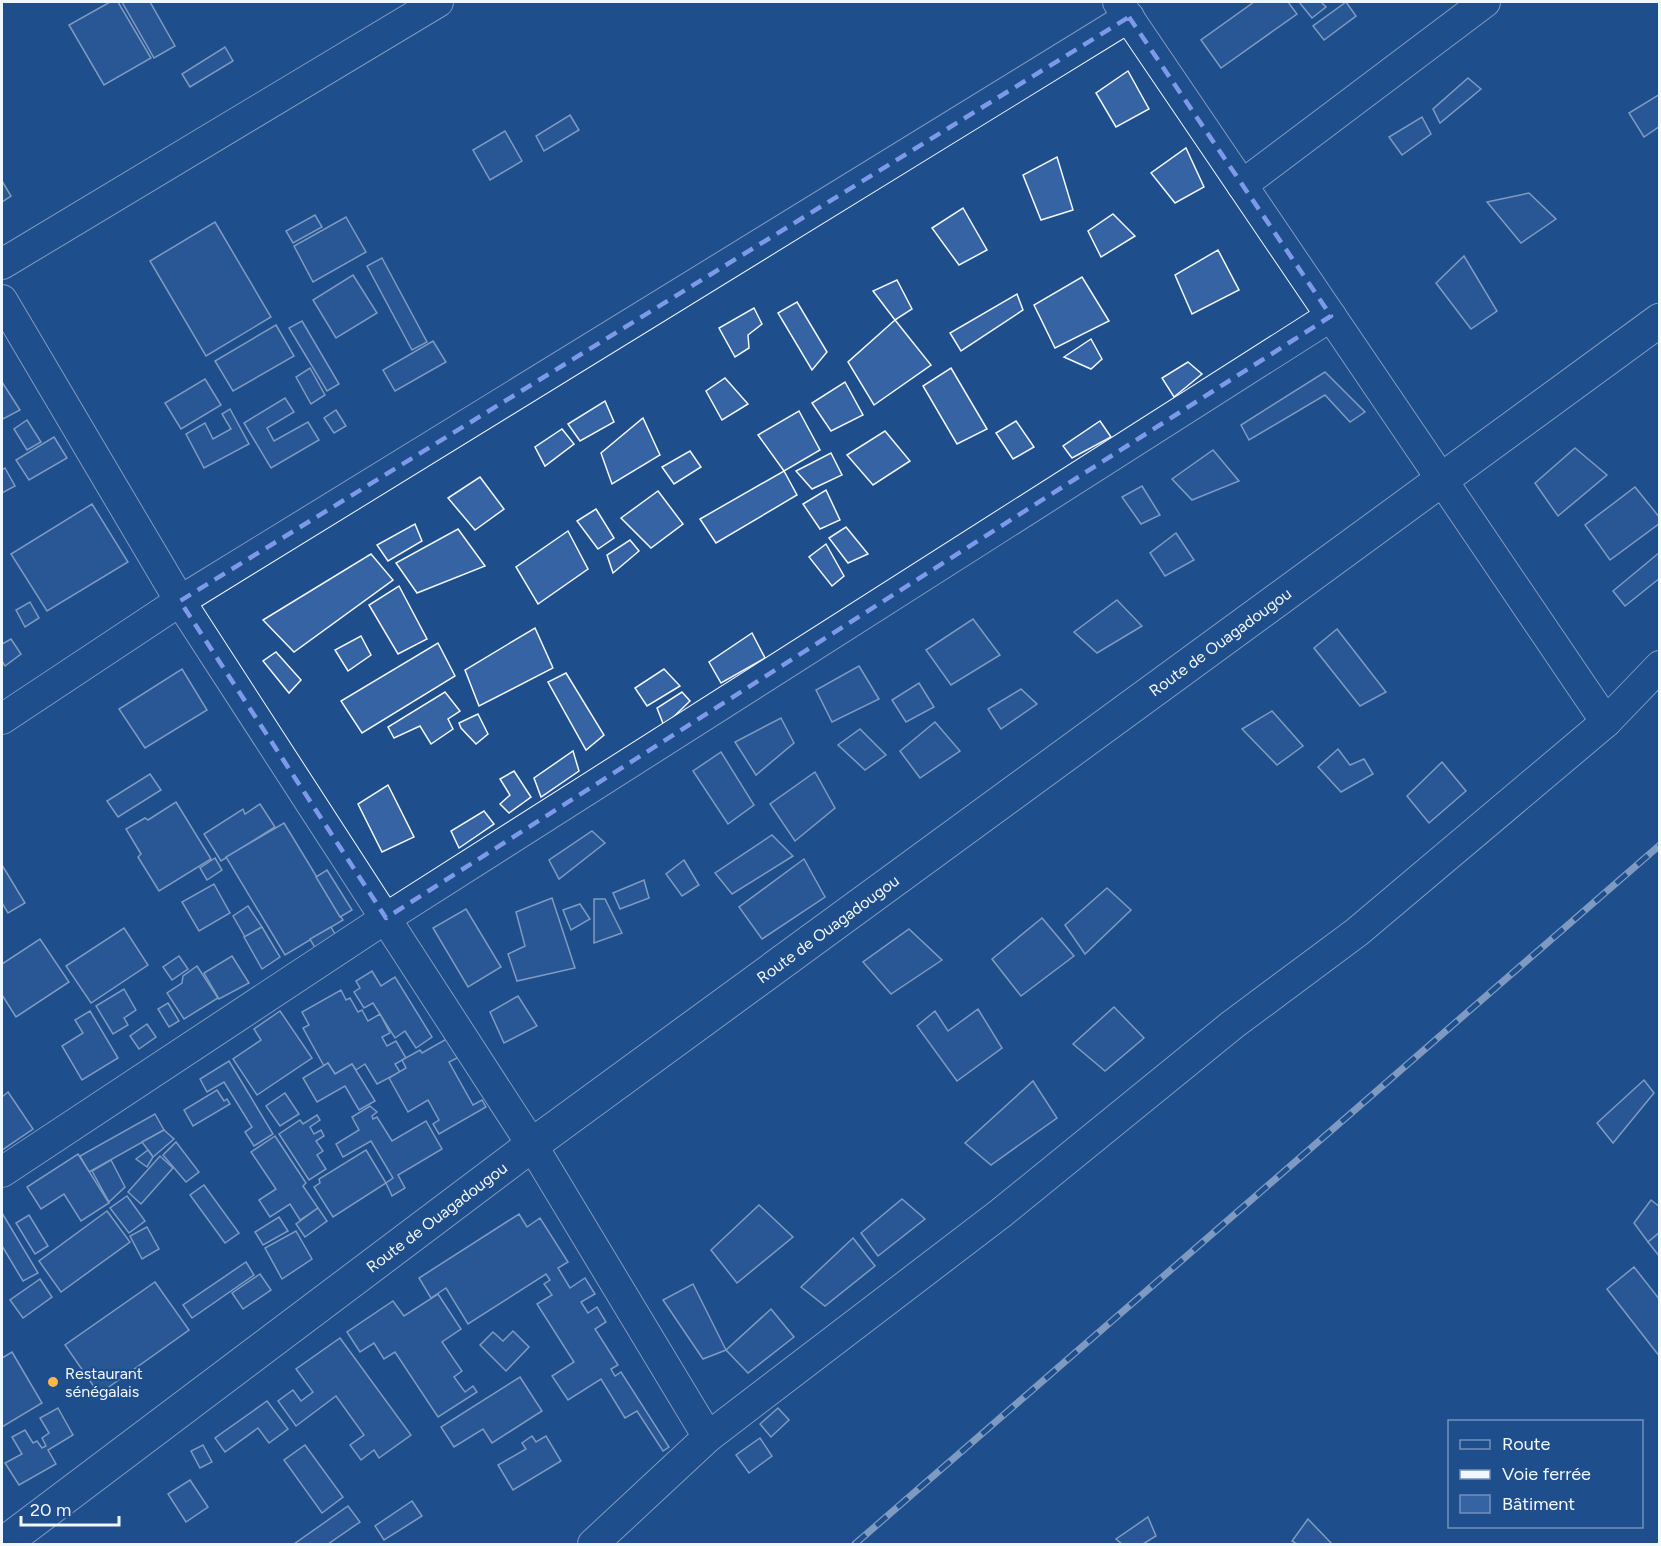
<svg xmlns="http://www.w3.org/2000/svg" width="1661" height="1546" font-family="Figtree,sans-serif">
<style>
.building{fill:#3563a3;stroke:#f2f6ff;stroke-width:1.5}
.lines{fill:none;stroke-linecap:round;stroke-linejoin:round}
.minor-casing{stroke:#f2f6ff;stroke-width:32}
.tertiary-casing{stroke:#f2f6ff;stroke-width:35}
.minor{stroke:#1f4e8c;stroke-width:30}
.tertiary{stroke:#1f4e8c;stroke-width:33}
.rail-casing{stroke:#f2f6ff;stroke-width:7}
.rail{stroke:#1f4e8c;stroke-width:4.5;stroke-dasharray:14;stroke-linecap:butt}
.marked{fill:none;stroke:#7d9aea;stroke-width:4.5;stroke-dasharray:12 8;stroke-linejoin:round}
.poi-dot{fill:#ffb74d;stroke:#1f4e8c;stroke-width:2}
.labels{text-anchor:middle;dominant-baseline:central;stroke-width:4.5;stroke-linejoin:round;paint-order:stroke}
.street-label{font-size:16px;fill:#f2f6ff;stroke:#1f4e8c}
.poi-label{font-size:16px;fill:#f2f6ff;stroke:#1f4e8c;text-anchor:start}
</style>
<rect width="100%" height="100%" fill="#1f4e8c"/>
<!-- building -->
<g class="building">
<path d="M110 2H118L151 58 104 85 69 25Z"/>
<path d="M122 2H150L175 46 154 58Z"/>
<path d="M1254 2H1288L1297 14 1221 68 1201 40Z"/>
<path d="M1299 2H1321L1326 7 1312 18Z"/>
<path d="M1346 2 1356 16 1324 40 1313 26Z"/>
<path d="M225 47 233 61 190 87 182 74Z"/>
<path d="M1128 71 1149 109 1116 127 1096 93Z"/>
<path d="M1468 78 1481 89 1440 123 1433 109Z"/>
<path d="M1660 94V126L1644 137 1629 113Z"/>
<path d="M570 115 579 130 544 151 536 136Z"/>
<path d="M1422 117 1431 134 1402 155 1389 137Z"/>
<path d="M505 131 522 161 490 180 473 150Z"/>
<path d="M1186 148 1204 187 1175 203 1151 173Z"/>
<path d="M1057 157 1073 210 1041 220 1023 175Z"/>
<path d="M2 181 11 196 2 202Z"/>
<path d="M1529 193 1556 219 1521 243 1487 202Z"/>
<path d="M963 208 987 250 959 265 932 228Z"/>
<path d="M1113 214 1135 236 1101 257 1088 231Z"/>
<path d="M315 215 322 227 293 243 286 231Z"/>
<path d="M346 217 366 252 313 282 294 246Z"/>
<path d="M215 222 271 317 206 356 150 261Z"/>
<path d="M1218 250 1239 290 1192 314 1175 275Z"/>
<path d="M1464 256 1497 311 1471 329 1436 283Z"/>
<path d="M382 258 427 342 412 350 367 266Z"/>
<path d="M353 275 377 313 336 338 313 300Z"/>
<path d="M1082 277 1109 321 1055 348 1034 305Z"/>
<path d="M897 280 912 309 895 320 873 291Z"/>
<path d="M1017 294 1023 310 961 351 950 333Z"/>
<path d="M797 302 827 352 812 370 778 313Z"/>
<path d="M754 308 762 324 748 335 749 348 735 357 719 328Z"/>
<path d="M895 320 931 365 874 405 848 362Z"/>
<path d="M302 321 339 384 327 391 289 328Z"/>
<path d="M276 325 294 356 233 391 215 361Z"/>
<path d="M1091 339 1102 359 1091 369 1064 357Z"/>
<path d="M433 341 446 362 395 391 383 370Z"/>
<path d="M1188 362 1202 374 1174 397 1162 378Z"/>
<path d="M310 368 325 395 311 404 296 377Z"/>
<path d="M951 368 987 429 957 444 923 386Z"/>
<path d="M1325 372 1365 412 1350 422 1325 395 1249 440 1241 425Z"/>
<path d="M725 378 748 404 722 420 706 391Z"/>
<path d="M205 379 221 405 181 429 165 403Z"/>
<path d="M2 382 20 410 3 419 2 416Z"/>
<path d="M845 382 863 415 831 431 812 403Z"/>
<path d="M285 398 294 412 267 428 274 441 308 422 319 440 271 468 244 423Z"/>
<path d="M605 401 614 422 580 441 568 424Z"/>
<path d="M230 409 249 444 204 468 186 434 205 423 213 439 231 429 222 414Z"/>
<path d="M336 410 346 426 334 433 324 418Z"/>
<path d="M799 411 820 450 784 471 758 435Z"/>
<path d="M643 418 660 455 612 484 601 453Z"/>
<path d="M27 420 41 442 27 450 14 429Z"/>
<path d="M1016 421 1034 447 1013 459 996 433Z"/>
<path d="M1100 421 1111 437 1072 458 1063 446Z"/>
<path d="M562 429 574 444 545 466 535 447Z"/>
<path d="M885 431 910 461 873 485 847 455Z"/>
<path d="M54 437 67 458 29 480 16 460Z"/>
<path d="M1575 448 1607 475 1558 516 1535 483Z"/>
<path d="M1213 450 1239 481 1192 500 1172 479Z"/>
<path d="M690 451 701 467 674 484 662 467Z"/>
<path d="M831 453 842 475 812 489 796 471Z"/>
<path d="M5 468 15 486 2 493V470Z"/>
<path d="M784 471 797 495 716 543 700 519Z"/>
<path d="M480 477 504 509 475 530 448 498Z"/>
<path d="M1142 486 1160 515 1141 524 1122 497Z"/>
<path d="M1635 487 1660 518V523L1610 560 1585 525Z"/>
<path d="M826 490 840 520 820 529 803 504Z"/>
<path d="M658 491 683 524 651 548 621 518Z"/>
<path d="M92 504 128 562 47 611 11 554Z"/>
<path d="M596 509 614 538 598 549 577 521Z"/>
<path d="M415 524 422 541 388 561 377 545Z"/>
<path d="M846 527 868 554 848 563 829 538Z"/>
<path d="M458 529 485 566 417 593 396 563Z"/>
<path d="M568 531 588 569 538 604 516 567Z"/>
<path d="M1176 533 1194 560 1165 576 1150 553Z"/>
<path d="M630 540 639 551 613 573 607 555Z"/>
<path d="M826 544 844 576 832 586 809 557Z"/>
<path d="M1660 552V578L1625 606 1613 591Z"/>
<path d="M371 554 393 580 294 652 263 620Z"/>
<path d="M399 586 427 639 398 654 369 605Z"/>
<path d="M1117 600 1142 626 1097 653 1074 632Z"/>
<path d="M30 602 39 618 25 627 16 610Z"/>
<path d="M973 619 1000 655 951 685 926 650Z"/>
<path d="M535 628 553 668 479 706 465 670Z"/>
<path d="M1337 629 1386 692 1360 706 1314 648Z"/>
<path d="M752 633 765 658 721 683 709 662Z"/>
<path d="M361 636 371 655 348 671 335 650Z"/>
<path d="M11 639 21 654 5 666 2 661V644Z"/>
<path d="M438 643 455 676 362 733 341 701Z"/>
<path d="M276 652 301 680 289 693 263 661Z"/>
<path d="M859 666 879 699 832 722 816 690Z"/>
<path d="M182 669 207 710 145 748 119 709Z"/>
<path d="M664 669 680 686 647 706 635 688Z"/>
<path d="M566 673 604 735 586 750 548 682Z"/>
<path d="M919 683 934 707 906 722 892 700Z"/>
<path d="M1021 689 1037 704 1001 729 988 709Z"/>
<path d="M445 692 460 711 448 719 453 729 431 744 420 726 394 738 388 727Z"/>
<path d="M682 692 690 701 664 726 657 708Z"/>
<path d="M1272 711 1303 746 1277 765 1242 729Z"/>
<path d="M478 714 488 734 476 744 461 728 459 723Z"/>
<path d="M781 718 794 743 756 775 735 742Z"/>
<path d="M935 722 960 751 920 778 900 751Z"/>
<path d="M860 729 886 755 865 770 838 745Z"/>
<path d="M1338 749 1350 765 1364 759 1373 774 1341 792 1318 767Z"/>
<path d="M573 751 579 771 541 797 534 778Z"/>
<path d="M721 752 754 805 728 824 693 771Z"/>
<path d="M1442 762 1466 791 1429 823 1407 796Z"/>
<path d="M514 771 531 797 509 813 500 804 510 795 500 779Z"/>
<path d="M815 772 835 808 795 841 770 804Z"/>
<path d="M150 774 161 790 118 817 107 801Z"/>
<path d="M388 785 414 837 382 852 358 804Z"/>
<path d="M176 802 211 859 159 891 138 857 141 854 126 829 145 818 148 820Z"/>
<path d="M260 804 275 827 221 861 204 834 243 809 245 814Z"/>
<path d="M484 811 494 824 459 848 451 831Z"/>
<path d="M284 823 343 920 285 955 226 857Z"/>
<path d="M592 831 605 843 559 879 549 860Z"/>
<path d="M772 835 793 856 732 894 715 873Z"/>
<path d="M215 858 222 870 207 880 200 868Z"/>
<path d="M804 859 825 897 762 939 739 907Z"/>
<path d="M684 860 699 885 682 896 666 874Z"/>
<path d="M2 865 25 903 8 913 2 903Z"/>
<path d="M327 870 352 910 340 917 316 877Z"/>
<path d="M644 880 649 898 620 909 613 893Z"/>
<path d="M214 884 230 913 199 931 182 902Z"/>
<path d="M1107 888 1131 910 1085 954 1065 925Z"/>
<path d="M552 898 575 968 517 981 508 954 525 946 516 912Z"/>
<path d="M594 899H605L622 933 594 943Z"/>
<path d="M580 904 590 919 571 930 563 910Z"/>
<path d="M248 906 262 927 245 937 233 916Z"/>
<path d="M466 909 501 967 468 987 433 928Z"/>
<path d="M1042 918 1074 956 1021 996 992 959Z"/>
<path d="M262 927 280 957 262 969 244 937Z"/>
<path d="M331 927 339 941 318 953 310 939Z"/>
<path d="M124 928 148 965 91 1003 66 966Z"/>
<path d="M909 929 942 960 891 994 863 962Z"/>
<path d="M40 939 69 982 16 1017 2 995V964Z"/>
<path d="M179 956 188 969 172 980 163 967Z"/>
<path d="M232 956 249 983 219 999 204 973Z"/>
<path d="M197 966 218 998 184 1019 167 993 182 983 183 976Z"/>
<path d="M372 971 381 986 395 977 432 1037 416 1048 405 1031 395 1038 373 1003 364 1008 354 992 360 988 356 981Z"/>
<path d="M124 989 136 1010 124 1018 128 1025 113 1034 96 1006Z"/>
<path d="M341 990 346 1000 350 998 358 1012 362 1010 368 1021 380 1014 390 1033 382 1037 387 1046 396 1041 406 1058 395 1064 400 1072 377 1084 365 1064 356 1070 352 1064 335 1074 328 1063 324 1066 303 1028 309 1025 302 1012Z"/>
<path d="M518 996 537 1026 504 1043 490 1012Z"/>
<path d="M168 1003 179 1021 169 1027 158 1009Z"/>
<path d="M1114 1007 1144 1038 1105 1071 1073 1044Z"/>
<path d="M978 1009 1002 1048 957 1081 917 1026 935 1011 948 1031Z"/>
<path d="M90 1011 118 1058 82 1080 62 1046 83 1033 75 1020Z"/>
<path d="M280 1011 312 1058 257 1095 233 1059 261 1040 254 1029Z"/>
<path d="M147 1024 156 1037 139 1049 130 1036Z"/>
<path d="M450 1037 461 1056 449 1062 473 1105 482 1100 486 1107 439 1134 433 1124 439 1120 428 1100 408 1112 389 1078 406 1068 402 1060 420 1050 422 1053Z"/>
<path d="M229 1061 273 1134 254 1146 245 1132 252 1127 224 1082 207 1092 200 1079Z"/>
<path d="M328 1063 335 1074 352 1064 375 1101 359 1110 345 1086 317 1102 303 1078Z"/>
<path d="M1644 1080 1654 1093 1613 1143 1597 1123Z"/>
<path d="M1033 1081 1057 1118 991 1165 965 1143Z"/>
<path d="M217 1090 224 1101 227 1099 230 1104 193 1126 184 1110Z"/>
<path d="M8 1092 33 1129 2 1150V1097Z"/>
<path d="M285 1093 299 1114 280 1126 266 1106Z"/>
<path d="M370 1106 377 1112 372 1116 373 1119 377 1117 392 1141 426 1121 442 1149 398 1175 405 1188 392 1196 386 1183 393 1178 371 1141 343 1157 336 1144 359 1130 352 1117Z"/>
<path d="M155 1114 164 1130 89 1172 80 1156Z"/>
<path d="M317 1115 320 1120 310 1127 314 1134 321 1130 324 1136 316 1141 323 1151 317 1155 326 1169 309 1180 279 1134 300 1120 303 1124Z"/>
<path d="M164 1130 174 1139 153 1157 142 1142Z"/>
<path d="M275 1136 306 1183 303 1186 318 1208 300 1220 290 1204 270 1217 259 1200 276 1189 251 1152Z"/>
<path d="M176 1142 199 1172 186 1182 163 1155Z"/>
<path d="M148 1150 153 1157 147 1167 136 1159Z"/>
<path d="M366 1150 386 1183 333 1217 314 1187 320 1183 319 1179Z"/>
<path d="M78 1154 109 1203 81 1221 64 1194 41 1209 27 1187Z"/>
<path d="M160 1156 173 1168 141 1204 128 1192Z"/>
<path d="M111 1160 125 1187 109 1202 92 1171Z"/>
<path d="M204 1185 239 1233 225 1243 190 1195Z"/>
<path d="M127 1196 145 1221 129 1233 110 1208Z"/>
<path d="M902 1199 925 1219 878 1256 861 1233Z"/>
<path d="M1651 1200 1660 1207V1232L1648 1242 1634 1223Z"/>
<path d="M759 1205 793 1237 737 1283 711 1250Z"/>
<path d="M318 1208 327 1221 305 1237 296 1224Z"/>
<path d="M107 1211 130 1242 61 1292 39 1261Z"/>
<path d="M2 1213 38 1273 23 1281 2 1246Z"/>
<path d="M519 1214 527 1227 540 1218 568 1262 558 1268 570 1288 585 1278 595 1294 581 1302 588 1313 597 1307 606 1322 595 1329 618 1365 611 1369 615 1376 621 1372 669 1447 663 1451 637 1411 625 1418 601 1379 568 1400 552 1376 574 1362 537 1304 552 1295 544 1284 550 1280 546 1274 468 1324 446 1288 431 1298 419 1278Z"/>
<path d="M29 1215 48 1246 35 1254 16 1223Z"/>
<path d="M279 1217 288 1231 263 1245 255 1232Z"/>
<path d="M147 1227 159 1249 142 1259 130 1236Z"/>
<path d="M296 1231 312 1259 282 1279 265 1248Z"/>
<path d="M1660 1232V1257L1648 1242Z"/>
<path d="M853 1238 875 1266 825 1306 801 1287Z"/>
<path d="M246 1262 254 1275 192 1318 183 1305Z"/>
<path d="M1634 1267 1660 1300V1357L1607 1289Z"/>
<path d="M260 1274 271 1290 243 1309 232 1293Z"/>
<path d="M40 1279 52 1297 23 1318 10 1300Z"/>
<path d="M155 1282 189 1330 99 1394 65 1345Z"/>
<path d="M693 1284 726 1350 703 1359 663 1300Z"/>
<path d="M438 1294 461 1329 442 1342 462 1371 454 1377 465 1392 473 1386 477 1392 438 1417 395 1352 384 1359 374 1343 360 1352 347 1332 393 1301 404 1316Z"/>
<path d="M771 1309 794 1337 748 1373 726 1350Z"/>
<path d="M513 1331 529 1347 506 1371 480 1345 493 1332 503 1341Z"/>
<path d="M340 1338 411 1435 379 1458 374 1450 361 1460 350 1445 364 1435 336 1396 296 1426 278 1401 293 1390 301 1401 313 1392 296 1369Z"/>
<path d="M12 1352 42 1403 2 1427V1358Z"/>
<path d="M520 1377 542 1411 492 1443 483 1429 454 1447 441 1427Z"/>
<path d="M267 1401 288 1429 269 1443 258 1428 225 1452 215 1438Z"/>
<path d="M58 1408 73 1435 48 1450 56 1464 19 1485 5 1463 22 1454 12 1437 25 1430 33 1443 37 1441 42 1448 46 1446 42 1438 49 1433 40 1418Z"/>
<path d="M778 1408 789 1420 771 1437 760 1424Z"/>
<path d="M532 1436 536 1442 546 1436 561 1461 513 1490 498 1465 526 1449 522 1443Z"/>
<path d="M760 1438 772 1456 749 1473 736 1455Z"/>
<path d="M203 1445 212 1462 200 1468 191 1451Z"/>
<path d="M305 1445 343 1497 322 1513 284 1460Z"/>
<path d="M190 1480 208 1507 186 1522 168 1494Z"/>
<path d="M412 1501 422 1516 384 1540 375 1526Z"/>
<path d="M348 1506 360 1522 328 1544H294Z"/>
<path d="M1148 1517 1156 1536 1143 1544H1122L1116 1539Z"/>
<path d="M1308 1519 1332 1544H1297L1292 1541Z"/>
</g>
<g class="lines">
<!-- minor casing -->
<g class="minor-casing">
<g id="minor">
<path d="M1118 2 1606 722"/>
<path d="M1242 185 1485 2"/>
<path d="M2 264 438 2"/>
<path d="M2 300 180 601 532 1145 708 1437"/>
<path d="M2 719 180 601 1129 17"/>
<path d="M2 1172 386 918 1331 316"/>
<path d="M593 1544 708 1437 1001 1213 1232 1025 1357 932 1606 722 1660 666"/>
</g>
</g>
<!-- tertiary casing -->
<g class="tertiary-casing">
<g id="tertiary">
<path id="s1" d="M3 1544 532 1145 1660 320"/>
</g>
</g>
<!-- minor -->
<use href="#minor" class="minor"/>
<!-- tertiary -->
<use href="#tertiary" class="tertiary"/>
<!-- rail casing -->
<g class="rail-casing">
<path id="rail" d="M855 1544 1660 845"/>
</g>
<!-- rail -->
<use href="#rail" class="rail"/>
</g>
<!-- marked area -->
<path d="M0 0H1661V1546H0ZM1129 17 1331 316 386 918 180 601Z" fill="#1f4e8c" fill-opacity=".55" fill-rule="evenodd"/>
<path class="marked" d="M1129 17 1331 316 386 918 180 601Z"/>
<!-- markers -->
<circle class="poi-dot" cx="53" cy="1382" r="6"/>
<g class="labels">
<!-- street labels -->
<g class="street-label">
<text stroke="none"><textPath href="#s1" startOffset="1515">Route de Ouagadougou</textPath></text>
<text stroke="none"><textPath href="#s1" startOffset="1029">Route de Ouagadougou</textPath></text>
<text stroke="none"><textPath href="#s1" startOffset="543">Route de Ouagadougou</textPath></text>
</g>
<!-- poi labels -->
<g class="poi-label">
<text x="65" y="1373">Restaurant<tspan x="65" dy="18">sénégalais</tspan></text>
</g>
</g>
<!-- border -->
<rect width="1661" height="1546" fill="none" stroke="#f2f6ff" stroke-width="6"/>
<!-- legend -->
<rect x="1448" y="1420" width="195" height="108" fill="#1f4e8c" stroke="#7391ba" stroke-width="1.5"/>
<rect x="1460" y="1440" width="30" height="9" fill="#1f4e8c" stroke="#7391ba" stroke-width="1.5"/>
<text x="1502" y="1450" font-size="18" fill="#f2f6ff">Route</text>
<rect x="1460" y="1470" width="30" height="9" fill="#f2f6ff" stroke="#7391ba" stroke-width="1.5"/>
<text x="1502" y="1480" font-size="18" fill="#f2f6ff">Voie ferrée</text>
<rect x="1460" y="1495" width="30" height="18" fill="#3563a3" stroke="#7391ba" stroke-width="1.5"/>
<text x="1502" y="1510" font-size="18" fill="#f2f6ff">Bâtiment</text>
<!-- scale -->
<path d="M21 1516v9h98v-9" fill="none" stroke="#f2f6ff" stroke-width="3"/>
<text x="30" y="1516" font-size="18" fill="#f2f6ff" stroke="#1f4e8c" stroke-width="4.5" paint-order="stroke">20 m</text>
</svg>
